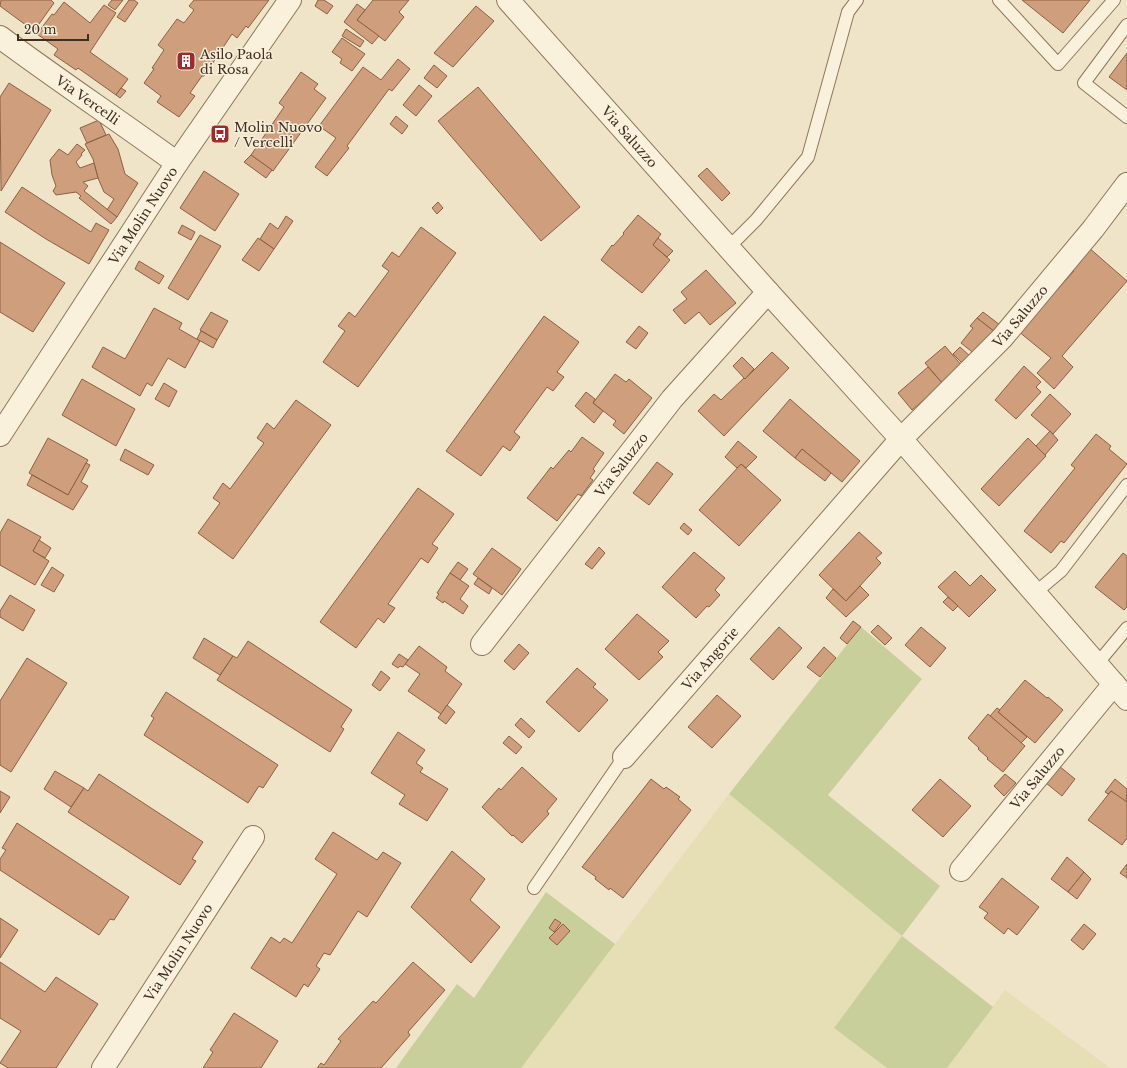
<svg xmlns="http://www.w3.org/2000/svg" width="1127" height="1068" font-family="'Libre Baskerville',serif">
<style>
.farmland{fill:#e6deb5}
.green{fill:#c9cf9b}
.building{fill:#cf9f7d;stroke:#8d5f41}
.lines{fill:none;stroke-linecap:round;stroke-linejoin:round}
.lane-casing{stroke:#8d765c;stroke-width:14}
.street-casing{stroke:#8d765c;stroke-width:24}
.lane{stroke:#faf1dc;stroke-width:12}
.street{stroke:#faf1dc;stroke-width:22}
.labels{text-anchor:middle;dominant-baseline:central;stroke-width:3;stroke-linejoin:round;paint-order:stroke}
.poi-label{font-size:13px;fill:#3d2e20;stroke:#f7eed8;text-anchor:start}
.street-label{font-size:13px;fill:#3d2e20;stroke:#f7eed8}
</style>
<rect width="100%" height="100%" fill="#f0e4c8"/>
<!-- farmland -->
<g class="farmland">
<path d="M729 794 902 936 834 1028 887 1068H521Z"/>
<path d="M1005 990 1110 1068H947Z"/>
</g>
<!-- green -->
<g class="green">
<path d="M861 627 922 679 828 795 940 886 902 936 993 1007 947 1068H887L834 1028 902 936 729 794Z"/>
<path d="M546 892 615 944 521 1068H396L457 984 474 998Z"/>
</g>
<!-- building -->
<g class="building">
<path d="M1 0H51L54 3 34 31 0 6Z"/>
<path d="M112 0H123L115 10 108 5Z"/>
<path d="M129 0H134L138 3 125 22 117 17Z"/>
<path d="M194 0H269L248 28 246 26 237 38 232 34 204 76H202L190 93 195 96 179 117 157 102 161 96 144 83 154 69 152 68 164 50 158 45 177 19 184 23 194 10 189 6Z"/>
<path d="M318 0H324L333 6 327 14 315 6Z"/>
<path d="M373 0H409L399 12 404 17 385 41 357 20Z"/>
<path d="M1022 0H1090L1063 33Z"/>
<path d="M64 2 90 23 104 5 116 13 90 52 128 79 116 95 78 68 76 70 54 55 58 49 37 34 52 14 54 15Z"/>
<path d="M357 4 365 10 357 20 379 36 372 44 344 22Z"/>
<path d="M476 6 494 21 453 67 434 53Z"/>
<path d="M346 29 364 41 360 47 342 36Z"/>
<path d="M342 38 365 54 352 71 340 63 342 59 332 52Z"/>
<path d="M1127 53V90L1109 77Z"/>
<path d="M398 59 410 69 392 91 389 89 347 146 349 148 327 176 315 167 336 138 319 126 363 67 381 80Z"/>
<path d="M434 65 447 76 437 88 424 78Z"/>
<path d="M301 72 318 84 314 89 326 98 273 171 251 155 284 107 279 103Z"/>
<path d="M9 83 51 110 1 191 0 97Z"/>
<path d="M419 85 432 96 416 116 403 105Z"/>
<path d="M478 87 580 207 541 241 438 121Z"/>
<path d="M121 88 126 91 120 98 116 95Z"/>
<path d="M396 116 408 126 402 134 390 124Z"/>
<path d="M99 120 106 135 87 143 80 128Z"/>
<path d="M109 134 118 149 125 174 138 183 117 217 107 210 114 199 104 192 98 178 93 159 85 144Z"/>
<path d="M77 144 85 150 81 154 82 155 76 162 80 168 94 163 98 178 83 182 88 186 84 191 117 217 111 224 79 198 81 196 76 192 56 195 53 191 56 186 52 175 50 160 59 149 68 155Z"/>
<path d="M251 155 272 170 266 178 244 162Z"/>
<path d="M707 168 730 193 722 201 698 176Z"/>
<path d="M204 171 239 194 215 231 180 208Z"/>
<path d="M22 187 91 232 96 223 109 230 89 264 46 239 5 212Z"/>
<path d="M438 202 443 208 437 214 432 208Z"/>
<path d="M638 215 661 234 653 245 670 260 642 293 601 260 612 245 613 246 624 234 623 233Z"/>
<path d="M286 216 293 221 274 249 260 239 270 223 278 229Z"/>
<path d="M182 225 195 232 191 240 178 233Z"/>
<path d="M421 227 456 253 358 387 323 362 345 331 338 326 349 312 355 317 389 271 382 266 392 252 399 257Z"/>
<path d="M200 235 221 246 188 300 168 288Z"/>
<path d="M258 238 274 249 259 271 242 260Z"/>
<path d="M658 238 673 251 667 257 653 245Z"/>
<path d="M0 242 65 283 33 332 0 312Z"/>
<path d="M1088 247 1127 281 1062 356 1073 367 1054 389 1037 373 1051 358 1018 331 1045 303 1074 271 1070 267Z"/>
<path d="M139 261 164 276 159 284 135 269Z"/>
<path d="M706 270 736 303 710 325 699 312 685 324 673 310 687 299 681 292Z"/>
<path d="M154 308 182 323 179 329 200 341 185 368 168 358 152 386 147 383 140 396 92 367 103 347 125 359Z"/>
<path d="M211 312 228 321 217 340 200 330Z"/>
<path d="M983 312 1000 325 995 332 977 318Z"/>
<path d="M544 316 579 342 557 372 564 377 553 391 547 387 514 432 520 437 510 451 503 446 481 476 446 451Z"/>
<path d="M977 318 995 332 976 355 961 343 973 328 970 326Z"/>
<path d="M639 326 648 333 636 349 626 342Z"/>
<path d="M201 331 217 340 213 348 197 339Z"/>
<path d="M945 346 963 367 943 384 925 363Z"/>
<path d="M960 347 972 358 965 366 953 354Z"/>
<path d="M772 352 789 368 724 436 698 411 714 394 721 400 744 378 745 379Z"/>
<path d="M742 357 754 369 745 379 733 366Z"/>
<path d="M1024 366 1041 382 1036 387 1041 392 1016 419 995 400Z"/>
<path d="M928 367 943 384 912 410 898 393Z"/>
<path d="M615 374 626 382 629 379 652 398 624 434 613 425 616 421 593 403Z"/>
<path d="M82 379 135 409 116 446 62 415Z"/>
<path d="M164 383 177 391 169 407 155 399Z"/>
<path d="M586 392 595 399 593 403 603 411 594 423 575 406Z"/>
<path d="M1050 394 1071 414 1053 434 1031 415Z"/>
<path d="M790 399 860 461 842 482 802 449 795 458 763 431Z"/>
<path d="M296 400 331 425 233 559 198 533 220 503 213 498 223 483 230 489 264 443 257 438 267 423 274 429Z"/>
<path d="M1050 431 1058 440 1045 455 1036 446Z"/>
<path d="M1096 434 1111 446 1109 449 1127 464 1064 543 1061 541 1051 553 1024 531 1075 468 1071 465Z"/>
<path d="M582 437 604 453 593 469 595 471 590 478 593 480 581 496 578 494 557 521 527 498 551 467 553 469 569 450 571 452Z"/>
<path d="M48 438 88 460 68 495 29 473Z"/>
<path d="M1028 438 1046 456 999 506 981 489Z"/>
<path d="M738 441 757 457 746 468 741 464 737 468 725 457Z"/>
<path d="M125 449 154 465 148 475 120 460Z"/>
<path d="M802 449 831 473 825 481 795 458Z"/>
<path d="M657 462 673 474 649 505 633 493Z"/>
<path d="M86 463 90 465 81 482 88 486 73 510 27 485 32 475 68 495Z"/>
<path d="M741 464 781 500 739 546 699 510Z"/>
<path d="M418 488 454 514 432 544 438 548 428 563 421 558 388 604 395 608 384 623 378 618 356 648 320 622Z"/>
<path d="M8 519 41 537 33 551 49 561 35 585 0 565V533Z"/>
<path d="M684 523 692 530 688 535 680 528Z"/>
<path d="M859 532 882 553 876 558 881 563 846 601 819 575Z"/>
<path d="M39 540 51 548 45 558 33 551Z"/>
<path d="M599 547 605 553 592 569 585 564Z"/>
<path d="M492 548 521 569 502 595 473 574Z"/>
<path d="M694 552 725 578 715 590 720 595 709 607 707 606 696 618 662 587Z"/>
<path d="M1123 553 1127 556V607L1124 610 1095 587Z"/>
<path d="M458 562 468 569 460 580 450 573Z"/>
<path d="M52 567 64 575 54 592 41 585Z"/>
<path d="M955 571 970 586 981 575 996 590 969 617 938 587Z"/>
<path d="M450 573 469 586 460 599 468 606 463 614 444 601 443 603 436 598 439 594 437 593Z"/>
<path d="M478 578 492 588 489 594 474 584Z"/>
<path d="M860 586 869 595 846 617 826 598 833 589 846 601Z"/>
<path d="M10 595 35 610 23 631 0 617V611Z"/>
<path d="M948 597 958 606 953 611 943 602Z"/>
<path d="M637 614 669 641 658 652 663 657 639 680 605 649Z"/>
<path d="M853 621 861 627 847 644 840 638Z"/>
<path d="M878 625 892 638 885 645 871 632Z"/>
<path d="M779 627 802 648 773 680 750 659Z"/>
<path d="M921 627 946 648 930 667 905 645Z"/>
<path d="M204 638 233 656 220 675 193 658Z"/>
<path d="M248 641 352 710 341 727 344 729 330 752 217 680 233 656 237 658Z"/>
<path d="M519 644 529 653 514 670 504 661Z"/>
<path d="M419 646 447 667 445 671 462 684 441 714 408 691 420 674 405 664Z"/>
<path d="M824 647 836 658 820 677 807 667Z"/>
<path d="M399 654 408 660 403 667 400 666 398 668 392 664Z"/>
<path d="M27 658 67 683 11 772 0 765V701Z"/>
<path d="M577 668 596 684 593 687 608 700 579 732 546 702Z"/>
<path d="M381 671 390 678 380 691 372 685Z"/>
<path d="M1025 680 1047 698 1048 697 1063 710 1035 743 998 712Z"/>
<path d="M166 692 278 765 263 788 259 786 248 803 144 735 154 718 151 716Z"/>
<path d="M717 695 741 716 712 748 688 727Z"/>
<path d="M447 705 455 712 446 724 438 718Z"/>
<path d="M997 708 1000 710 998 712 1027 737 1021 743 990 716Z"/>
<path d="M988 714 1025 746 1003 772 987 759 988 758 978 749 979 748 968 738Z"/>
<path d="M521 718 535 731 529 738 515 725Z"/>
<path d="M398 732 425 750 416 763 423 768 420 772 448 789 427 821 399 804 405 795 371 773Z"/>
<path d="M509 736 522 747 516 754 503 743Z"/>
<path d="M1059 766 1075 779 1062 796 1046 783Z"/>
<path d="M522 767 557 799 547 811 549 814 522 843 513 835 512 836 482 807 499 788 501 790Z"/>
<path d="M55 771 84 788 71 807 44 789Z"/>
<path d="M99 774 203 842 192 859 196 861 180 885 68 812 84 788 88 791Z"/>
<path d="M1005 774 1016 783 1004 796 994 786Z"/>
<path d="M651 779 664 789 666 787 680 797 678 799 691 810 623 898 610 888 609 890 595 879 596 877 582 867Z"/>
<path d="M940 779 971 806 943 837 912 810Z"/>
<path d="M1115 779 1127 789 1126 803 1111 791 1108 794 1105 792Z"/>
<path d="M0 791 10 797 0 813Z"/>
<path d="M1111 791 1127 802V838L1122 845 1088 820Z"/>
<path d="M17 823 129 897 114 920 110 919 99 935 0 870V859L6 850 2 848Z"/>
<path d="M333 832 377 860 383 852 401 863 367 917 358 911 330 955 324 953 316 966 320 969 308 987 304 984 296 997 251 968 271 937 280 943 284 938 292 943 337 874 315 859Z"/>
<path d="M452 851 485 879 470 900 500 927 471 963 411 907Z"/>
<path d="M1067 857 1084 872 1068 892 1051 879Z"/>
<path d="M1127 864V878L1120 873Z"/>
<path d="M1084 872 1091 879 1077 899 1068 892Z"/>
<path d="M1002 878 1039 907 1017 935 1008 928 1004 934 984 918 988 913 979 907Z"/>
<path d="M0 918 18 930 0 958Z"/>
<path d="M555 919 561 923 554 932 549 928Z"/>
<path d="M563 924 570 931 557 945 549 938Z"/>
<path d="M1084 924 1096 934 1083 950 1071 940Z"/>
<path d="M0 962 45 992 56 977 98 1004 56 1068H8L0 1063 21 1031 0 1018Z"/>
<path d="M413 962 445 990 408 1032 410 1035 381 1068H317L321 1063 324 1065 341 1041 338 1039 373 1001 376 1003Z"/>
<path d="M234 1013 278 1041 261 1068H203L213 1052 210 1050Z"/>
</g>
<g class="lines">
<!-- lane casing -->
<g class="lane-casing">
<g id="lane">
<path d="M999 0 1058 64 1114 0"/>
<path d="M1127 25 1084 83 1127 117"/>
<path d="M729 247 756 220 808 157 848 12 857 0"/>
<path d="M1035 593 1061 571 1127 485"/>
<path d="M1097 664 1127 628"/>
<path d="M534 888 624 757"/>
</g>
</g>
<!-- street casing -->
<g class="street-casing">
<g id="street">
<path id="s1" d="M508 0 768 292 901 439 1127 699"/>
<path id="s2" d="M0 37C58 80 118 120 177 163"/>
<path id="s3" d="M0 435 177 163 290 0"/>
<path id="s4" d="M482 644 672 399 768 292"/>
<path id="s5" d="M624 757 901 439 1002 338 1093 229 1127 184"/>
<path id="s6" d="M961 870 1114 684"/>
<path id="s7" d="M103 1068 253 837"/>
</g>
</g>
<!-- lane -->
<use href="#lane" class="lane"/>
<!-- street -->
<use href="#street" class="street"/>
</g>
<!-- icons -->
<defs>
<g id="building-square" transform="scale(1)"><rect x="-9" y="-9" width="18" height="18" rx="4" fill="#9e2a2b" stroke="#f7eed8"/><path d="M-4-6H4V6H1V3H-1V6H-4ZM-2.5-4.3h1.7v1.8h-1.7ZM.8-4.3h1.7v1.8H.8ZM-2.5-1h1.7V.8h-1.7ZM.8-1h1.7V.8H.8Z" fill="#fff"/></g>
<g id="bus-square" transform="scale(1)"><rect x="-9" y="-9" width="18" height="18" rx="4" fill="#9e2a2b" stroke="#f7eed8"/><path d="M-5-6H5V4H4V6H2V4H-2V6H-4V4H-5ZM-3.5-4V0h7V-4ZM-3.5 1.2v1.5H-2V1.2ZM2 1.2v1.5H3.5V1.2Z" fill="#fff"/></g>
</defs>
<g fill-rule="evenodd">
<use href="#building-square" x="186" y="61"/>
<use href="#bus-square" x="220" y="134"/>
</g>
<g class="labels">
<!-- poi labels -->
<g class="poi-label">
<text x="200" y="54">Asilo Paola<tspan x="200" dy="15">di Rosa</tspan></text>
<text x="234" y="127">Molin Nuovo<tspan x="234" dy="15">/ Vercelli</tspan></text>
</g>
<!-- street labels -->
<g class="street-label">
<text stroke="none"><textPath href="#s2" startOffset="108">Via Vercelli</textPath></text>
<text stroke="none"><textPath href="#s1" startOffset="183">Via Saluzzo</textPath></text>
<text stroke="none"><textPath href="#s3" startOffset="262">Via Molin Nuovo</textPath></text>
<text stroke="none"><textPath href="#s5" startOffset="593">Via Saluzzo</textPath></text>
<text stroke="none"><textPath href="#s4" startOffset="227">Via Saluzzo</textPath></text>
<text stroke="none"><textPath href="#s5" startOffset="131">Via Angorie</textPath></text>
<text stroke="none"><textPath href="#s6" startOffset="120">Via Saluzzo</textPath></text>
<text stroke="none"><textPath href="#s7" startOffset="138">Via Molin Nuovo</textPath></text>
</g>
</g>
<!-- scale -->
<path d="M18 34v6h70v-6" fill="none" stroke="#3d2e20" stroke-width="2"/>
<text x="24" y="34" font-size="12" fill="#3d2e20" stroke="#f7eed8" stroke-width="3" paint-order="stroke">20 m</text>
</svg>
